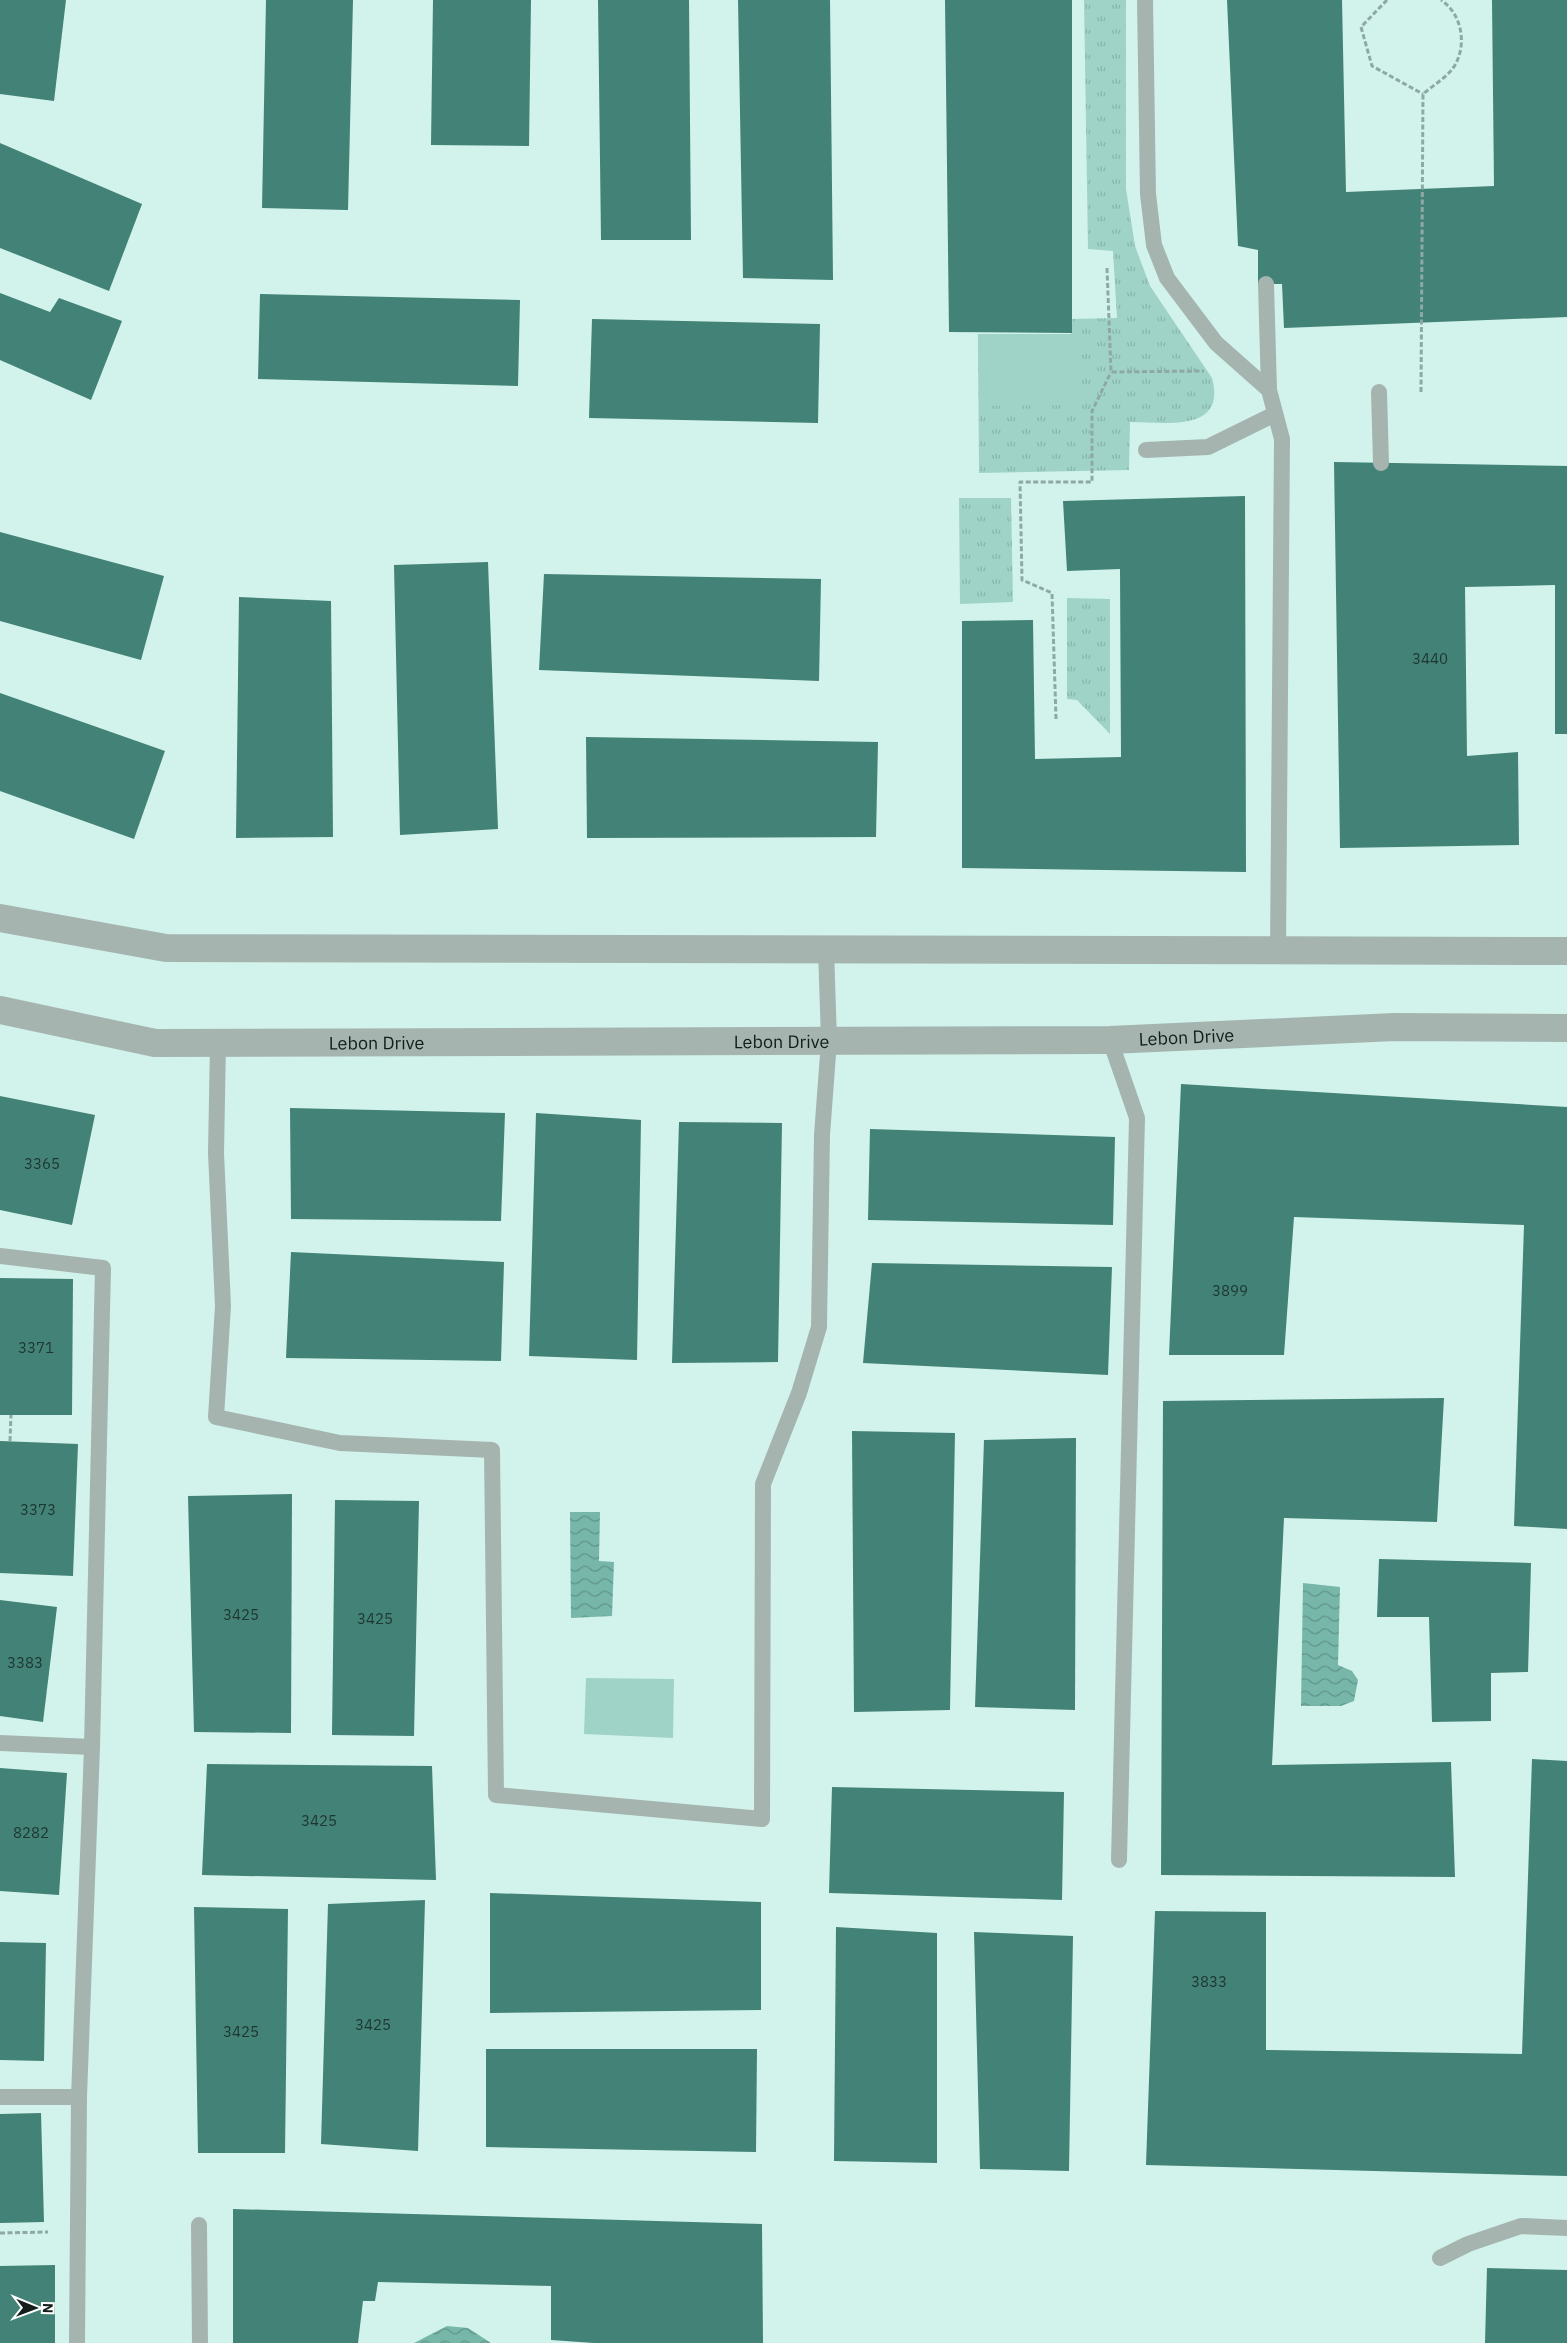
<svg xmlns="http://www.w3.org/2000/svg" width="1567" height="2343" font-family="'IBM Plex Sans',sans-serif">
<style>
.grass{fill:url(#grass-tufts)}
.pitch{fill:#9fd3c7}
.water{fill:url(#water-waves)}
.building{fill:#438276}
.lines{fill:none;stroke-linecap:round;stroke-linejoin:round}
.path{stroke:#8ea9a3;stroke-width:3;stroke-dasharray:5 2.5;stroke-linecap:butt}
.service{stroke:#a6b4b0;stroke-width:16}
.tertiary{stroke:#a6b4b0;stroke-width:28}
.labels{text-anchor:middle;dominant-baseline:central;stroke-width:4;stroke-linejoin:round;paint-order:stroke}
.number-label{font-size:15px;fill:#1e3732}
.street-label{font-size:18px;fill:#111e1b;stroke:#fff}
</style>
<defs>
<pattern id="grass-tufts" width="24" height="20" patternUnits="userSpaceOnUse" patternTransform="scale(1.25)"><rect width="24" height="20" fill="#9fd3c7"/><path d="M3 7l-1-3M5 7V3M7 7l1-3M15 17l-1-3M17 17v-4M19 17l1-3" fill="none" stroke="#88b5aa"/></pattern>
<pattern id="water-waves" width="16" height="10" patternUnits="userSpaceOnUse" patternTransform="scale(1.25)"><rect width="16" height="10" fill="#77b7a9"/><path d="M0 5q4-4 8 0t8 0" fill="none" stroke="#609489"/></pattern>
</defs>
<rect width="100%" height="100%" fill="#d1f3eb"/>
<!-- grass -->
<g class="grass">
<path d="M1084 0H1126V189L1135 246 1150 286 1212 378C1227 433 1165 422 1130 422L1129 470 979 473 978 334H1071L1072 319 1117 318 1113 251 1088 249Z"/>
<path d="M959 498H1011L1013 602 960 604Z"/>
<path d="M1067 598 1110 599V734L1077 700 1067 699Z"/>
</g>
<!-- pitch -->
<g class="pitch">
<path d="M978 334H1078V405L979 406Z"/>
<path d="M586 1678 674 1679 673 1738 584 1734Z"/>
</g>
<!-- water -->
<g class="water">
<path d="M570 1512H600L599 1561 614 1562 612 1616 571 1618Z"/>
<path d="M1303 1583 1340 1587 1338 1665 1352 1671 1358 1680 1354 1701 1341 1706H1301Z"/>
<path d="M447 2326 468 2328 491 2343H414Z"/>
</g>
<!-- building -->
<g class="building">
<path d="M0 0H66L54 101 0 94Z"/>
<path d="M266 0H353L348 210 262 208Z"/>
<path d="M433 0H531L529 146 431 145Z"/>
<path d="M598 0H689L691 240H601Z"/>
<path d="M738 0H830L833 280 743 278Z"/>
<path d="M945 0H1072V333L949 332Z"/>
<path d="M1227 0H1342L1346 192 1494 186 1492 0H1567V317L1284 328 1282 284H1258V250L1238 246Z"/>
<path d="M0 143 142 204 109 291 0 248Z"/>
<path d="M0 293 50 312 59 298 122 321 91 400 0 360Z"/>
<path d="M260 294 520 300 518 386 258 379Z"/>
<path d="M592 319 820 324 818 423 589 418Z"/>
<path d="M1334 462 1567 466V734H1555V585L1465 587 1467 756 1518 752 1519 845 1340 848Z"/>
<path d="M1245 496 1246 872 962 868V621L1033 620 1035 759 1121 757 1120 569 1067 571 1063 501Z"/>
<path d="M0 532 164 576 141 660 0 621Z"/>
<path d="M488 562 498 829 400 835 394 565Z"/>
<path d="M544 574 821 579 819 681 539 670Z"/>
<path d="M239 597 331 601 333 837 236 838Z"/>
<path d="M0 693 165 751 134 839 0 791Z"/>
<path d="M586 737 878 742 876 837 587 838Z"/>
<path d="M1181 1084 1567 1107V1529L1514 1526 1524 1225 1294 1217 1284 1355H1169Z"/>
<path d="M0 1096 95 1115 72 1225 0 1210Z"/>
<path d="M290 1108 505 1113 501 1221 291 1219Z"/>
<path d="M536 1113 641 1120 637 1360 529 1356Z"/>
<path d="M679 1122 782 1123 778 1362 672 1363Z"/>
<path d="M870 1129 1115 1137 1113 1225 868 1220Z"/>
<path d="M291 1252 504 1262 501 1361 286 1358Z"/>
<path d="M872 1263 1112 1267 1108 1375 863 1363Z"/>
<path d="M0 1278 73 1279 72 1415H0Z"/>
<path d="M1444 1398 1437 1522 1284 1518 1272 1765 1451 1762 1455 1877 1161 1875 1163 1401Z"/>
<path d="M852 1431 955 1433 950 1710 854 1712Z"/>
<path d="M1076 1438 1075 1710 975 1707 984 1440Z"/>
<path d="M0 1441 78 1444 73 1576 0 1573Z"/>
<path d="M292 1494 291 1733 194 1732 188 1496Z"/>
<path d="M335 1500 419 1501 414 1736 332 1735Z"/>
<path d="M1379 1559 1531 1563 1528 1672 1491 1673V1721L1432 1722 1429 1617H1377Z"/>
<path d="M0 1600 57 1607 43 1722 0 1716Z"/>
<path d="M1532 1759 1567 1761V2176L1146 2165 1155 1911 1266 1912V2050L1522 2054Z"/>
<path d="M207 1764 432 1766 436 1880 202 1875Z"/>
<path d="M0 1768 67 1773 59 1895 0 1891Z"/>
<path d="M832 1787 1064 1792 1062 1900 829 1893Z"/>
<path d="M490 1893 761 1902V2010L490 2013Z"/>
<path d="M425 1900 418 2151 321 2144 328 1904Z"/>
<path d="M194 1907 288 1909 285 2153H198Z"/>
<path d="M836 1927 937 1933V2163L834 2161Z"/>
<path d="M974 1932 1073 1936 1069 2171 980 2169Z"/>
<path d="M0 1942 46 1943 44 2061 0 2060Z"/>
<path d="M486 2049H757L756 2152 486 2147Z"/>
<path d="M41 2113 44 2222 0 2223V2114Z"/>
<path d="M233 2209 762 2224 763 2343H594L551 2340V2286L378 2282 375 2301H363L358 2343H233Z"/>
<path d="M55 2265V2343H0V2266Z"/>
<path d="M1487 2268 1567 2270V2343H1485Z"/>
</g>
<g class="lines">
<!-- path -->
<g class="path">
<path d="M1387 0 1361 27 1372 66 1423 94"/>
<path d="M1107 268 1111 372 1204 371"/>
<path d="M1421 392 1423 94C1432 86 1449 76 1455 65 1467 44 1462 14 1441 0"/>
<path d="M1056 719 1052 593 1022 580 1020 482H1092V411L1111 372"/>
<path d="M10 1441 11 1415"/>
<path d="M0 2233 48 2232"/>
</g>
<!-- service -->
<g class="service">
<path d="M1145 0 1148 194 1154 245 1167 278 1216 343 1269 390 1282 439 1278 950"/>
<path d="M1266 284 1269 390"/>
<path d="M1379 392 1381 463"/>
<path d="M1146 450 1208 447 1275 414"/>
<path d="M1110 1040 1137 1118 1119 1860"/>
<path d="M218 1043 216 1153 223 1306 216 1417 340 1443 492 1450 496 1795 762 1819 763 1484 799 1393 819 1327 822 1135 829 1041 826 949"/>
<path d="M0 1256 103 1268 92 1747 79 2097 77 2343"/>
<path d="M0 1743 92 1747"/>
<path d="M0 2097H79"/>
<path d="M199 2225 200 2343"/>
<path d="M1440 2258 1468 2244 1521 2226 1567 2228"/>
</g>
<!-- tertiary -->
<g class="tertiary">
<path d="M0 918 166 948 1567 951"/>
<path id="s1" d="M0 1010 155 1043 1110 1040 1395 1027 1567 1028"/>
</g>
</g>
<g class="labels">
<!-- number labels -->
<g class="number-label">
<text x="1430" y="658">3440</text>
<text x="42" y="1163">3365</text>
<text x="1230" y="1290">3899</text>
<text x="36" y="1347">3371</text>
<text x="38" y="1509">3373</text>
<text x="241" y="1614">3425</text>
<text x="375" y="1618">3425</text>
<text x="25" y="1662">3383</text>
<text x="319" y="1820">3425</text>
<text x="31" y="1832">8282</text>
<text x="1209" y="1981">3833</text>
<text x="373" y="2024">3425</text>
<text x="241" y="2031">3425</text>
</g>
<!-- street labels -->
<g class="street-label">
<text stroke="none"><textPath href="#s1" startOffset="1190">Lebon Drive</textPath></text>
<text stroke="none"><textPath href="#s1" startOffset="785">Lebon Drive</textPath></text>
<text stroke="none"><textPath href="#s1" startOffset="380">Lebon Drive</textPath></text>
</g>
</g>
<!-- north arrow -->
<g transform="translate(35 2308) rotate(91)" stroke="#ffffff" stroke-width="4" paint-order="stroke">
<path d="M0-4L9 19L0 12L-9 19Z" fill="#111e1b"/>
<text y="-8" font-size="14" font-weight="bold" text-anchor="middle" fill="#111e1b">N</text>
</g>
</svg>
